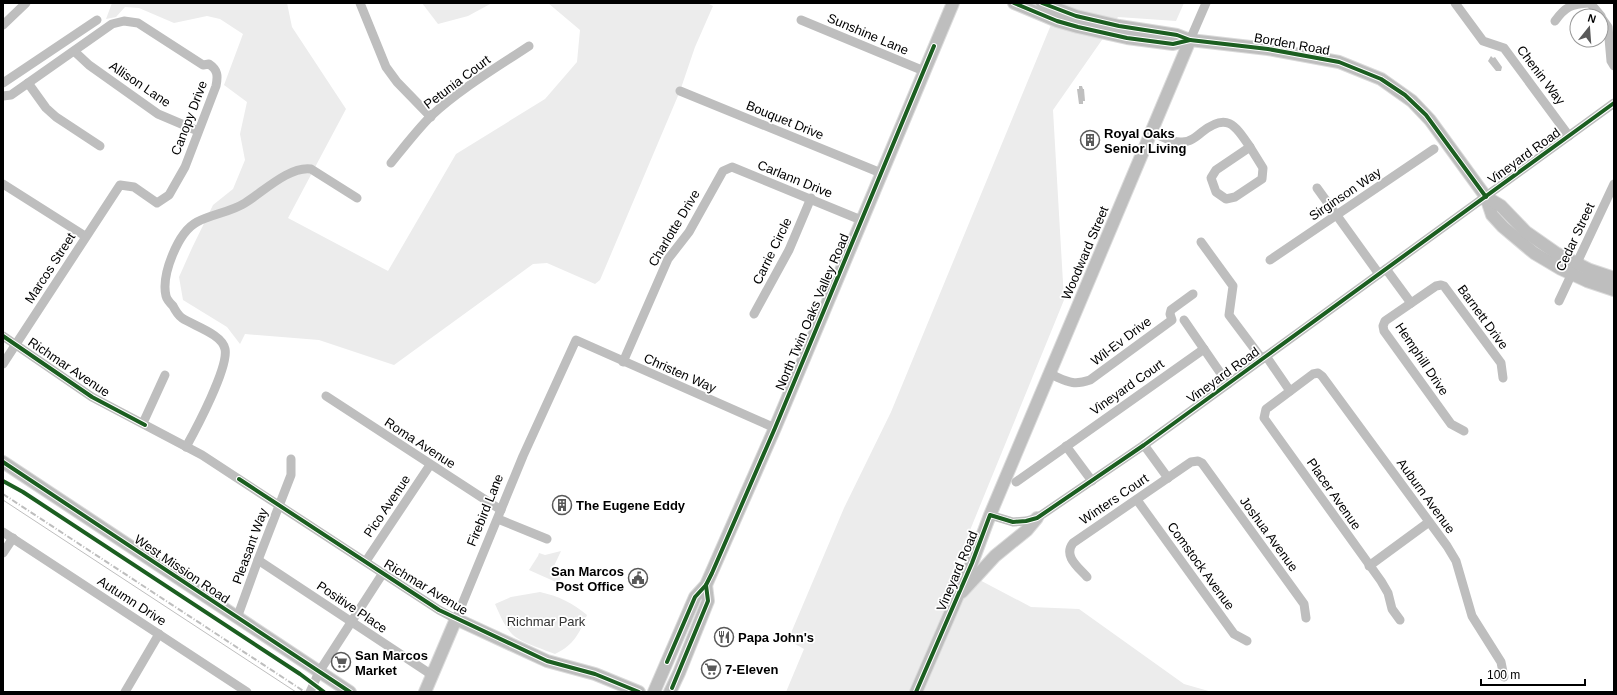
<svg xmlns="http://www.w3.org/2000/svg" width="1617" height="695" font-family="Helvetica,sans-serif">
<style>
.green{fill:#ececec}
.water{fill:#bfbfbf}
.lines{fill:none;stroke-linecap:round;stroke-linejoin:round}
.major-casing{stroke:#dbdbdb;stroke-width:14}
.minor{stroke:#bebebe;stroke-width:9}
.major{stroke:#bebebe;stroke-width:12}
.tram{stroke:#bebebe;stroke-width:1}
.rail{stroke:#bebebe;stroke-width:2;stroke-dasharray:6 2 1 2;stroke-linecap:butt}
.cycleway-casing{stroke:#fff;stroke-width:6}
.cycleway{stroke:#1b5e20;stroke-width:4}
.labels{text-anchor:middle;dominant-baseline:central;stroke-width:3.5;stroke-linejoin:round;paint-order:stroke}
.street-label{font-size:13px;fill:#000;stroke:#fff}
.poi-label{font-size:13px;font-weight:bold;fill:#000;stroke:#fff;text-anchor:start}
.park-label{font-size:13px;fill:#333;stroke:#fff}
</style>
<rect width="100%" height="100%" fill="#fff"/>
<!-- green -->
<g class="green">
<path d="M112 3H287L292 27 346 109 288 218 388 271 456 154 545 99 577 62 580 30 548 3H707L713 6 695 47 680 91 600 280 595 284 547 263 533 264 394 365 319 340 245 334 240 344 227 327 183 300 179 277 192 248 213 205 233 189 245 160 240 134 247 102 224 85 243 34 220 19 207 16 174 23 139 8 125 7 116 17 106 19Z"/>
<path d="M422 3H492L468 16 438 24Z"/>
<path d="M1060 3H1184L1176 21 1118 17 1053 110 1064 300 955 567 1031 607 1079 609 1184 684 1212 692H786L804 649 788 640 844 508 891 412Z"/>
<path d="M561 551 554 566 565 571 558 583 529 570 538 556 539 553 545 555Z"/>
<path d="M540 592C558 596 573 603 587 615 579 634 574 645 555 654 543 649 528 645 517 638 506 631 500 615 495 604L511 597Z"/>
</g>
<!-- water -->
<g class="water">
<path d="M1491 56 1493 58 1495 57 1502 67 1501 71H1496L1488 61Z"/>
<path d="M1079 86H1082L1083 89H1084L1085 101H1083V104H1079L1077 89H1079Z"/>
</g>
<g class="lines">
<!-- major casing -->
<g class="major-casing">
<g id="major">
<path d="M1014 3 1057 21 1078 27 1127 38 1173 44 1190 40"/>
<path d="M1042 3 1076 16 1119 26 1177 35 1190 40 1268 49 1339 62 1381 79 1412 101 1430 120 1486 197 1492 215 1503 227 1534 253 1561 269 1587 281 1614 290"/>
<path d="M1486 197 1501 206 1526 232 1556 253 1590 270 1614 278"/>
<path d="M3 462 350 692"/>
<path d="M962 592 995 556 1027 530 1037 518"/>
<path d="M425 692 456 619 547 661 595 674 639 692"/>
<path d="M654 692 695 597 706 585 775 428 953 3"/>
<path d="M670 692 679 673 708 601 706 585"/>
<path d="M916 692 972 563 990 515 1190 40"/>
</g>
</g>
<!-- minor -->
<g class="minor">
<path d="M360 3 386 67 397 82 431 117"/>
<path d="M1455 3 1483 41 1504 48 1569 136"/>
<path d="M1590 3 1601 16"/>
<path d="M1601 17 1608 27 1611 61 1614 66"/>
<path d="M801 20 924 71"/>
<path d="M1555 21C1565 7 1571 4 1589 3"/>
<path d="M3 25 26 3"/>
<path d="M1190 40 1206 3"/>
<path d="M74 51 89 65 158 114 198 131"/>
<path d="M3 83 97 20"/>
<path d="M28 83 46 108 56 117 100 146"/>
<path d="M680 91 881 173"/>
<path d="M3 96 11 95 112 24 124 21 138 23 203 65 209 64C218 70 218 76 216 86L185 167 169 195 157 203 134 187 120 185 3 364"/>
<path d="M1153 133C1162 136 1172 143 1182 142 1190 142 1196 137 1202 132 1227 112 1235 125 1250 147"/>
<path d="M1250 147 1263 168 1262 179 1235 197 1226 199 1216 192 1211 178 1216 170Z"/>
<path d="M391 163C404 147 417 130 431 116 460 89 496 68 529 46"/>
<path d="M3 184 85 236"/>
<path d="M1317 188 1379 274"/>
<path d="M1201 242 1233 286 1229 315 1262 359"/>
<path d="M1270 260 1434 149"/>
<path d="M1386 269 1411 303"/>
<path d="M1559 301 1614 184"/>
<path d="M754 314 789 250 811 198"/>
<path d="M1184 320 1228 384"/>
<path d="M3 336 92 397 202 455 439 610 456 619 523 456 576 340 775 428"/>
<path d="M1266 356 1290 391"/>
<path d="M623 362 668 259 689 232 723 171 732 167 861 220"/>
<path d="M1050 374C1067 381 1072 386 1090 380L1172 320 1170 314 1171 310 1193 294"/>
<path d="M326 396 501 510"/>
<path d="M143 423 165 375"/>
<path d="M1464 431 1451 424 1384 331 1383 326 1385 321 1436 286 1441 285 1444 286 1501 363 1503 378"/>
<path d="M1144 445 1168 478"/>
<path d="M1066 446 1092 481"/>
<path d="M186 447C196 429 229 367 225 349 222 334 194 326 182 318 178 315 175 310 173 306 170 303 167 300 166 296 161 275 178 232 197 222 212 214 231 212 245 203 263 192 289 166 311 169L357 198"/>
<path d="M1016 482 1204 349"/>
<path d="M1137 500 1234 634 1247 641"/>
<path d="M990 515 1013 522 1026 521 1037 518 1144 445 1614 103"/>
<path d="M498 519 547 539"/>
<path d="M3 532 247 692"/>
<path d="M3 553 13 538"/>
<path d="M258 560 432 675"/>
<path d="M366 561 430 465"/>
<path d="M1369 566 1429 522"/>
<path d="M1087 577C1078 567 1063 556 1073 543L1191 462 1198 461 1202 463 1304 604 1306 618"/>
<path d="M237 618 258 560 291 475V459"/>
<path d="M1400 620 1392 609 1388 593 1381 581 1264 418 1266 409 1313 374 1318 373 1322 376 1447 546 1456 561 1472 616 1501 662 1504 677"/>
<path d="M125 692 159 634"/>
<path d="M310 692 319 672 383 573"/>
</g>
<!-- major -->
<use href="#major" class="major"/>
<!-- tram -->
<path class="tram" d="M3 500 296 692"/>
<!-- rail -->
<path class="rail" d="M3 494 305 692"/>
<!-- cycleway casing -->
<g class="cycleway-casing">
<g id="cycleway">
<path d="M1014 3 1057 21 1078 27 1127 38 1173 44 1190 40"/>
<path d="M1042 3 1076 16 1119 26 1177 35 1190 40 1268 49 1339 62 1381 79 1405 95 1426 115 1486 197"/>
<path d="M3 336 92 397 145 425"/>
<path d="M3 462 350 692"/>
<path d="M239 479 439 610 547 661 595 674 639 692"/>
<path d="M3 481 23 492 300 674 324 692"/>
<path d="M667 662 695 597 706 585 712 573 775 428 934 46"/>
<path d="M672 688 708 601 706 585"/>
<path d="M916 692 972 563 990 515 1013 522 1026 521 1037 518 1144 445 1614 103"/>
</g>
</g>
<!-- cycleway -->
<use href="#cycleway" class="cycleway"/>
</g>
<!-- icons -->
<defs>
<g id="building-ring" transform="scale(1)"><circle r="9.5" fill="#fff" stroke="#595959" stroke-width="1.5"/><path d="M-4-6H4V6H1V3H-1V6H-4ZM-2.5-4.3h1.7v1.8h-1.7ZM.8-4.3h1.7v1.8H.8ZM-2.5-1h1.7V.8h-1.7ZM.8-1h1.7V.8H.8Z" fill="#595959"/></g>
<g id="civic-ring" transform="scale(1)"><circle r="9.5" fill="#fff" stroke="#595959" stroke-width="1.5"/><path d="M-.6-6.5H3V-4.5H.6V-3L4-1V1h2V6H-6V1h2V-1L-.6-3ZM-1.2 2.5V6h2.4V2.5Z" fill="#595959"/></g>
<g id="restaurant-ring" transform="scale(1)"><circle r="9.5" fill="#fff" stroke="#595959" stroke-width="1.5"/><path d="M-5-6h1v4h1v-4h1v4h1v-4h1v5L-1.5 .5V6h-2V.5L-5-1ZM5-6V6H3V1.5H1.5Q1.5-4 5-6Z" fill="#595959"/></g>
<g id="supermarket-ring" transform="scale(1)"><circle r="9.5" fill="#fff" stroke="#595959" stroke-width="1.5"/><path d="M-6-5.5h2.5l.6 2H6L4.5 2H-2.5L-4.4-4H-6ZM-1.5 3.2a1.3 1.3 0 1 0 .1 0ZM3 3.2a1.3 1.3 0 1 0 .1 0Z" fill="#595959"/></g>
</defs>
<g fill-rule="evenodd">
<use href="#building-ring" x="1090" y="140"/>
<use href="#building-ring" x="562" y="505"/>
<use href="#civic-ring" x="638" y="578"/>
<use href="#restaurant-ring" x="724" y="637"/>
<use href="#supermarket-ring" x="341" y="662"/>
<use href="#supermarket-ring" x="711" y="669"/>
</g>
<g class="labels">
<!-- street labels -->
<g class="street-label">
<text transform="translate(868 34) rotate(23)">Sunshine Lane</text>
<text transform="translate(1292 44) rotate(10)">Borden Road</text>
<text transform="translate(1541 75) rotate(53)">Chenin Way</text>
<text transform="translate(457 82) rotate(-37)">Petunia Court</text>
<text transform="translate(140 84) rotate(34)">Allison Lane</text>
<text transform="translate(189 118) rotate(-69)">Canopy Drive</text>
<text transform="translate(785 120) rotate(22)">Bouquet Drive</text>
<text transform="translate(1524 156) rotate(-36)">Vineyard Road</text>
<text transform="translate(795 179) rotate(22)">Carlann Drive</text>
<text transform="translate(1345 194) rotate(-34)">Sirginson Way</text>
<text transform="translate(674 228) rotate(-59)">Charlotte Drive</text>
<text transform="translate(1575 237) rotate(-65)">Cedar Street</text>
<text transform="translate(772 251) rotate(-64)">Carrie Circle</text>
<text transform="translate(1085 253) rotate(-67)">Woodward Street</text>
<text transform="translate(50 268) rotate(-57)">Marcos Street</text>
<text transform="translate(812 312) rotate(-67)">North Twin Oaks Valley Road</text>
<text transform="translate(1483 317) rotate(54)">Barnett Drive</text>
<text transform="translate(1121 341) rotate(-37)">Wil-Ev Drive</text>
<text transform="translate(1422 359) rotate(56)">Hemphill Drive</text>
<text transform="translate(69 367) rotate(34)">Richmar Avenue</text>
<text transform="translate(680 373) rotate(24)">Christen Way</text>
<text transform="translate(1223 375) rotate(-36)">Vineyard Road</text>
<text transform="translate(1127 387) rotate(-35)">Vineyard Court</text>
<text transform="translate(420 443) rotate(33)">Roma Avenue</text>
<text transform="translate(1334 494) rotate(55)">Placer Avenue</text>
<text transform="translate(1426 496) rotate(54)">Auburn Avenue</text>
<text transform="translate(1114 499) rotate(-34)">Winters Court</text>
<text transform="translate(387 506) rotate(-56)">Pico Avenue</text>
<text transform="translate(485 510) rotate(-68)">Firebird Lane</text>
<text transform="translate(1269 534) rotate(54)">Joshua Avenue</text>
<text transform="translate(250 546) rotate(-70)">Pleasant Way</text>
<text transform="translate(1201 566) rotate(54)">Comstock Avenue</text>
<text transform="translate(182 569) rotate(34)">West Mission Road</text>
<text transform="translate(957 571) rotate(-67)">Vineyard Road</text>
<text transform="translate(426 587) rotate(31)">Richmar Avenue</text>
<text transform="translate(132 601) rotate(33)">Autumn Drive</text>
<text transform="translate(352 607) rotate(34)">Positive Place</text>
</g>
<!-- poi labels -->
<g class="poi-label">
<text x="1104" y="133">Royal Oaks<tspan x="1104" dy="15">Senior Living</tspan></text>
<text x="576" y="505">The Eugene Eddy</text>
<text x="624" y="571" text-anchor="end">San Marcos<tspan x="624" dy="15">Post Office</tspan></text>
<text x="738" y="637">Papa John's</text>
<text x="355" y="655">San Marcos<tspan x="355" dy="15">Market</tspan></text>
<text x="725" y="669">7-Eleven</text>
</g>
<!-- park labels -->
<g class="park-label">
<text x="546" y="621">Richmar Park</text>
</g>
</g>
<!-- border -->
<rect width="1617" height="695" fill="none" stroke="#000000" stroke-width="8"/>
<!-- north arrow -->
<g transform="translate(1589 28) rotate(17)"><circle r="19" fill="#ffffff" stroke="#999999"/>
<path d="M0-3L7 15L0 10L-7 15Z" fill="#595959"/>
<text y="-6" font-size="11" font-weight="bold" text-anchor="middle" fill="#000000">N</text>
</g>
<!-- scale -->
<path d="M1481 679v6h104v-6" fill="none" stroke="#000000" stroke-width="2"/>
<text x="1487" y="679" font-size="12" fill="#000000" stroke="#ffffff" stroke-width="3" paint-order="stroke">100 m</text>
</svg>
